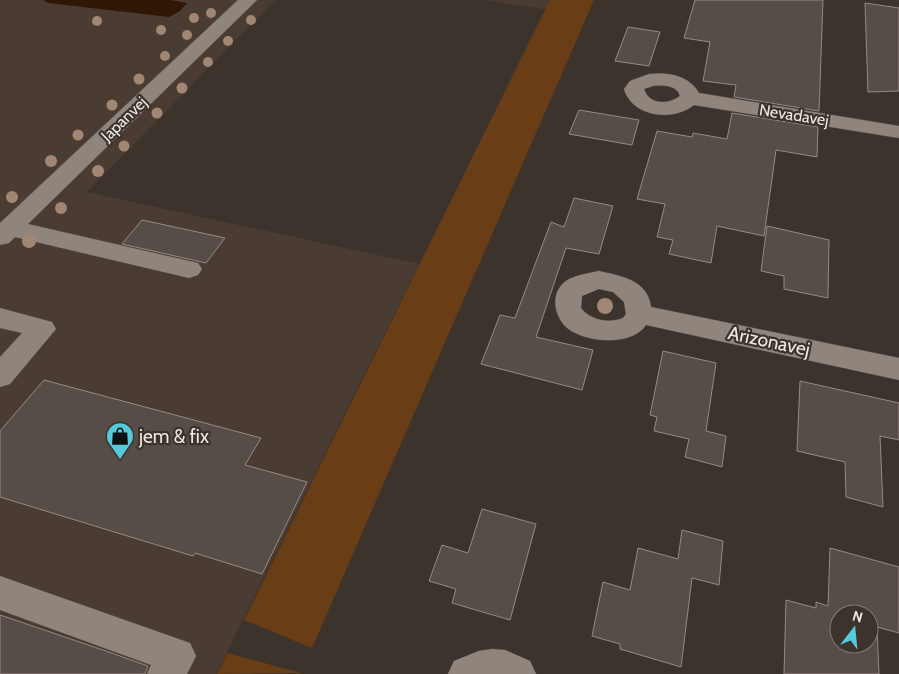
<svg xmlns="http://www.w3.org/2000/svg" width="899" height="674" font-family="Cabin,sans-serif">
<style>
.built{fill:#4a3c32}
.green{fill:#693d15}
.water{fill:#2f1703}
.building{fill:#564d46;stroke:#968b83;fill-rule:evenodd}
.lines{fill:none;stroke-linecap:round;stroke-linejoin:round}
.minor-casing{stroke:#58504a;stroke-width:1}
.minor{fill:#8f857d;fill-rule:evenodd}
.tree{fill:#a18773}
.labels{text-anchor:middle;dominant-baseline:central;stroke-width:4.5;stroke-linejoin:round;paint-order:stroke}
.far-street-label{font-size:16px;fill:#eee8e4;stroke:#3c332c}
.street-label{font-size:19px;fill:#eee8e4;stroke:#3c332c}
.poi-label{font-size:19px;fill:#eee8e4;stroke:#3c332c;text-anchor:start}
</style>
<rect width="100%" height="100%" fill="#3c332c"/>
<!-- built -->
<g class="built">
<path d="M0 0H275L87 192 419 264 216 674H0Z"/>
<path d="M482 0H550L545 9Z"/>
</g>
<!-- green -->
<g class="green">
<path d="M550 0H594L312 648 244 620Z"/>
<path d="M227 653 301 673 217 674Z"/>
</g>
<!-- water -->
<path class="water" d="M43 0H171L187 3 180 11 169 17 48 3Z"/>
<!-- building -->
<g class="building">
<path d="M695 0H823L819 111 734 97 736 85 703 81 710 42 684 38Z"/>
<path d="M865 3 899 8V91L868 92Z"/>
<path d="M628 27 660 32 649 66 615 61Z"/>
<path d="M579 110 639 120 632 145 569 134Z"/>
<path d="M732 113 818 127 817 157 776 150 764 236 717 226 711 263 669 254 673 240 657 237 665 204 637 199 657 131 692 137 693 133 727 139Z"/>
<path d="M574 198 613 206 599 254 566 248 536 337 593 350 582 390 481 364 500 315 515 318 551 222 564 227Z"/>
<path d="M142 220 225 238 206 263 122 244Z"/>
<path d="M767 226 829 240 828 298 784 289V276L761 271Z"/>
<path d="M663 351 716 363 706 431 726 436 722 467 685 457 689 439 654 431 657 417 650 415Z"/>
<path d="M44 380 261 438 245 465 307 482 262 574 195 553 193 556 0 497V431Z"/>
<path d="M800 381 899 403V440L880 436 883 507 846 497 845 462 797 451Z"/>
<path d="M482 509 536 524 510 620 452 603 456 589 429 581 442 545 468 553Z"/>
<path d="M682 530 723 541 719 585 692 578 681 667 620 649V644L592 636 603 582 630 590 638 548 678 559Z"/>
<path d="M830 548 899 567V633L877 627 879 674H784L786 600 816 608V602L828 606ZM839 614H869V644H839Z"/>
<path d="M0 615 103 650 148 666 145 674H0Z"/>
</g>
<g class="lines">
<!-- minor casing -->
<g class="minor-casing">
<g id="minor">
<path d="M238 0H257L28 224 198 263 202 269 198 275 189 278 15 237 9 243 0 245V223Z"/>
<path d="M649 74C668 72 689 75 699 93L899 126V138L694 105C673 122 632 117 624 89L630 81ZM653 86C663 85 677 85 680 96 668 105 649 105 644 89Z"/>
<path d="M599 271C621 276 648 280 651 307L899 358V380L646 325C632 347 582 343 565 326 552 312 551 289 569 279 578 275 589 273 599 271ZM599 289 613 292 624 302 626 314 623 318C609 324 590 320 581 308L582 296Z"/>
<path d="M0 308 52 322 56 329 10 384 0 387V357L22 333 0 328Z"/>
<path d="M0 576 190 643 196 656 187 674H147L151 665 0 610Z"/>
<path d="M492 649 505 650 530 661 536 674H448L454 661 479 651Z"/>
</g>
</g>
<!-- minor -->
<use href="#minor" class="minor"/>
</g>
<!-- trees -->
<g class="tree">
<circle cx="211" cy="13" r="5"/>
<circle cx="194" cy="18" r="5"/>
<circle cx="251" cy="20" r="5"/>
<circle cx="97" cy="21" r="5"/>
<circle cx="161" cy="30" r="5"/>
<circle cx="187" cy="35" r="5"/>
<circle cx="228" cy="41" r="5"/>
<circle cx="165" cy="56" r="5"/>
<circle cx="208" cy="62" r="5"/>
<circle cx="139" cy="79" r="5.5"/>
<circle cx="182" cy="88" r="5.5"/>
<circle cx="112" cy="105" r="5.5"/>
<circle cx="157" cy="113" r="5.5"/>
<circle cx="78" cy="135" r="5.5"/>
<circle cx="124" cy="146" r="5.5"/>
<circle cx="51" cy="161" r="6"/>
<circle cx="98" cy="171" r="6"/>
<circle cx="12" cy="197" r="6"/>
<circle cx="61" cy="208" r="6"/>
<circle cx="29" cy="241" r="7"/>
<circle cx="605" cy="306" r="8"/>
</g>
<!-- icons -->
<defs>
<g id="shop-pin" transform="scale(1.4375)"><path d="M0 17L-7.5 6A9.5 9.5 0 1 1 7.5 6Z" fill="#54cadc" stroke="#3c332c"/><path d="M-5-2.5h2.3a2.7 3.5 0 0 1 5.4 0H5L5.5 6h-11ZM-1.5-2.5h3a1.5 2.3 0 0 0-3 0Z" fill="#111"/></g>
</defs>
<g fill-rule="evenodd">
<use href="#shop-pin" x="120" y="436"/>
</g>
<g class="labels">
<!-- far-street labels -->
<g class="far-street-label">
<text transform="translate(794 115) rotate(9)">Nevadavej</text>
<text transform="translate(124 119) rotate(-44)">Japanvej</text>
</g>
<!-- street labels -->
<g class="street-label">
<text transform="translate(769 341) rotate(12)">Arizonavej</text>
</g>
<!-- poi labels -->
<g class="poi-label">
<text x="139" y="436">jem &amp; fix</text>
</g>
</g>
<!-- north arrow -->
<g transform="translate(854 629) rotate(16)"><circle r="24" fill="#3c332c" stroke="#837b76"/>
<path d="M0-4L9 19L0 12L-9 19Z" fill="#54cadc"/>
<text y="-8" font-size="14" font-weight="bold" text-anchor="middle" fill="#eee8e4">N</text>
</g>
</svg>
